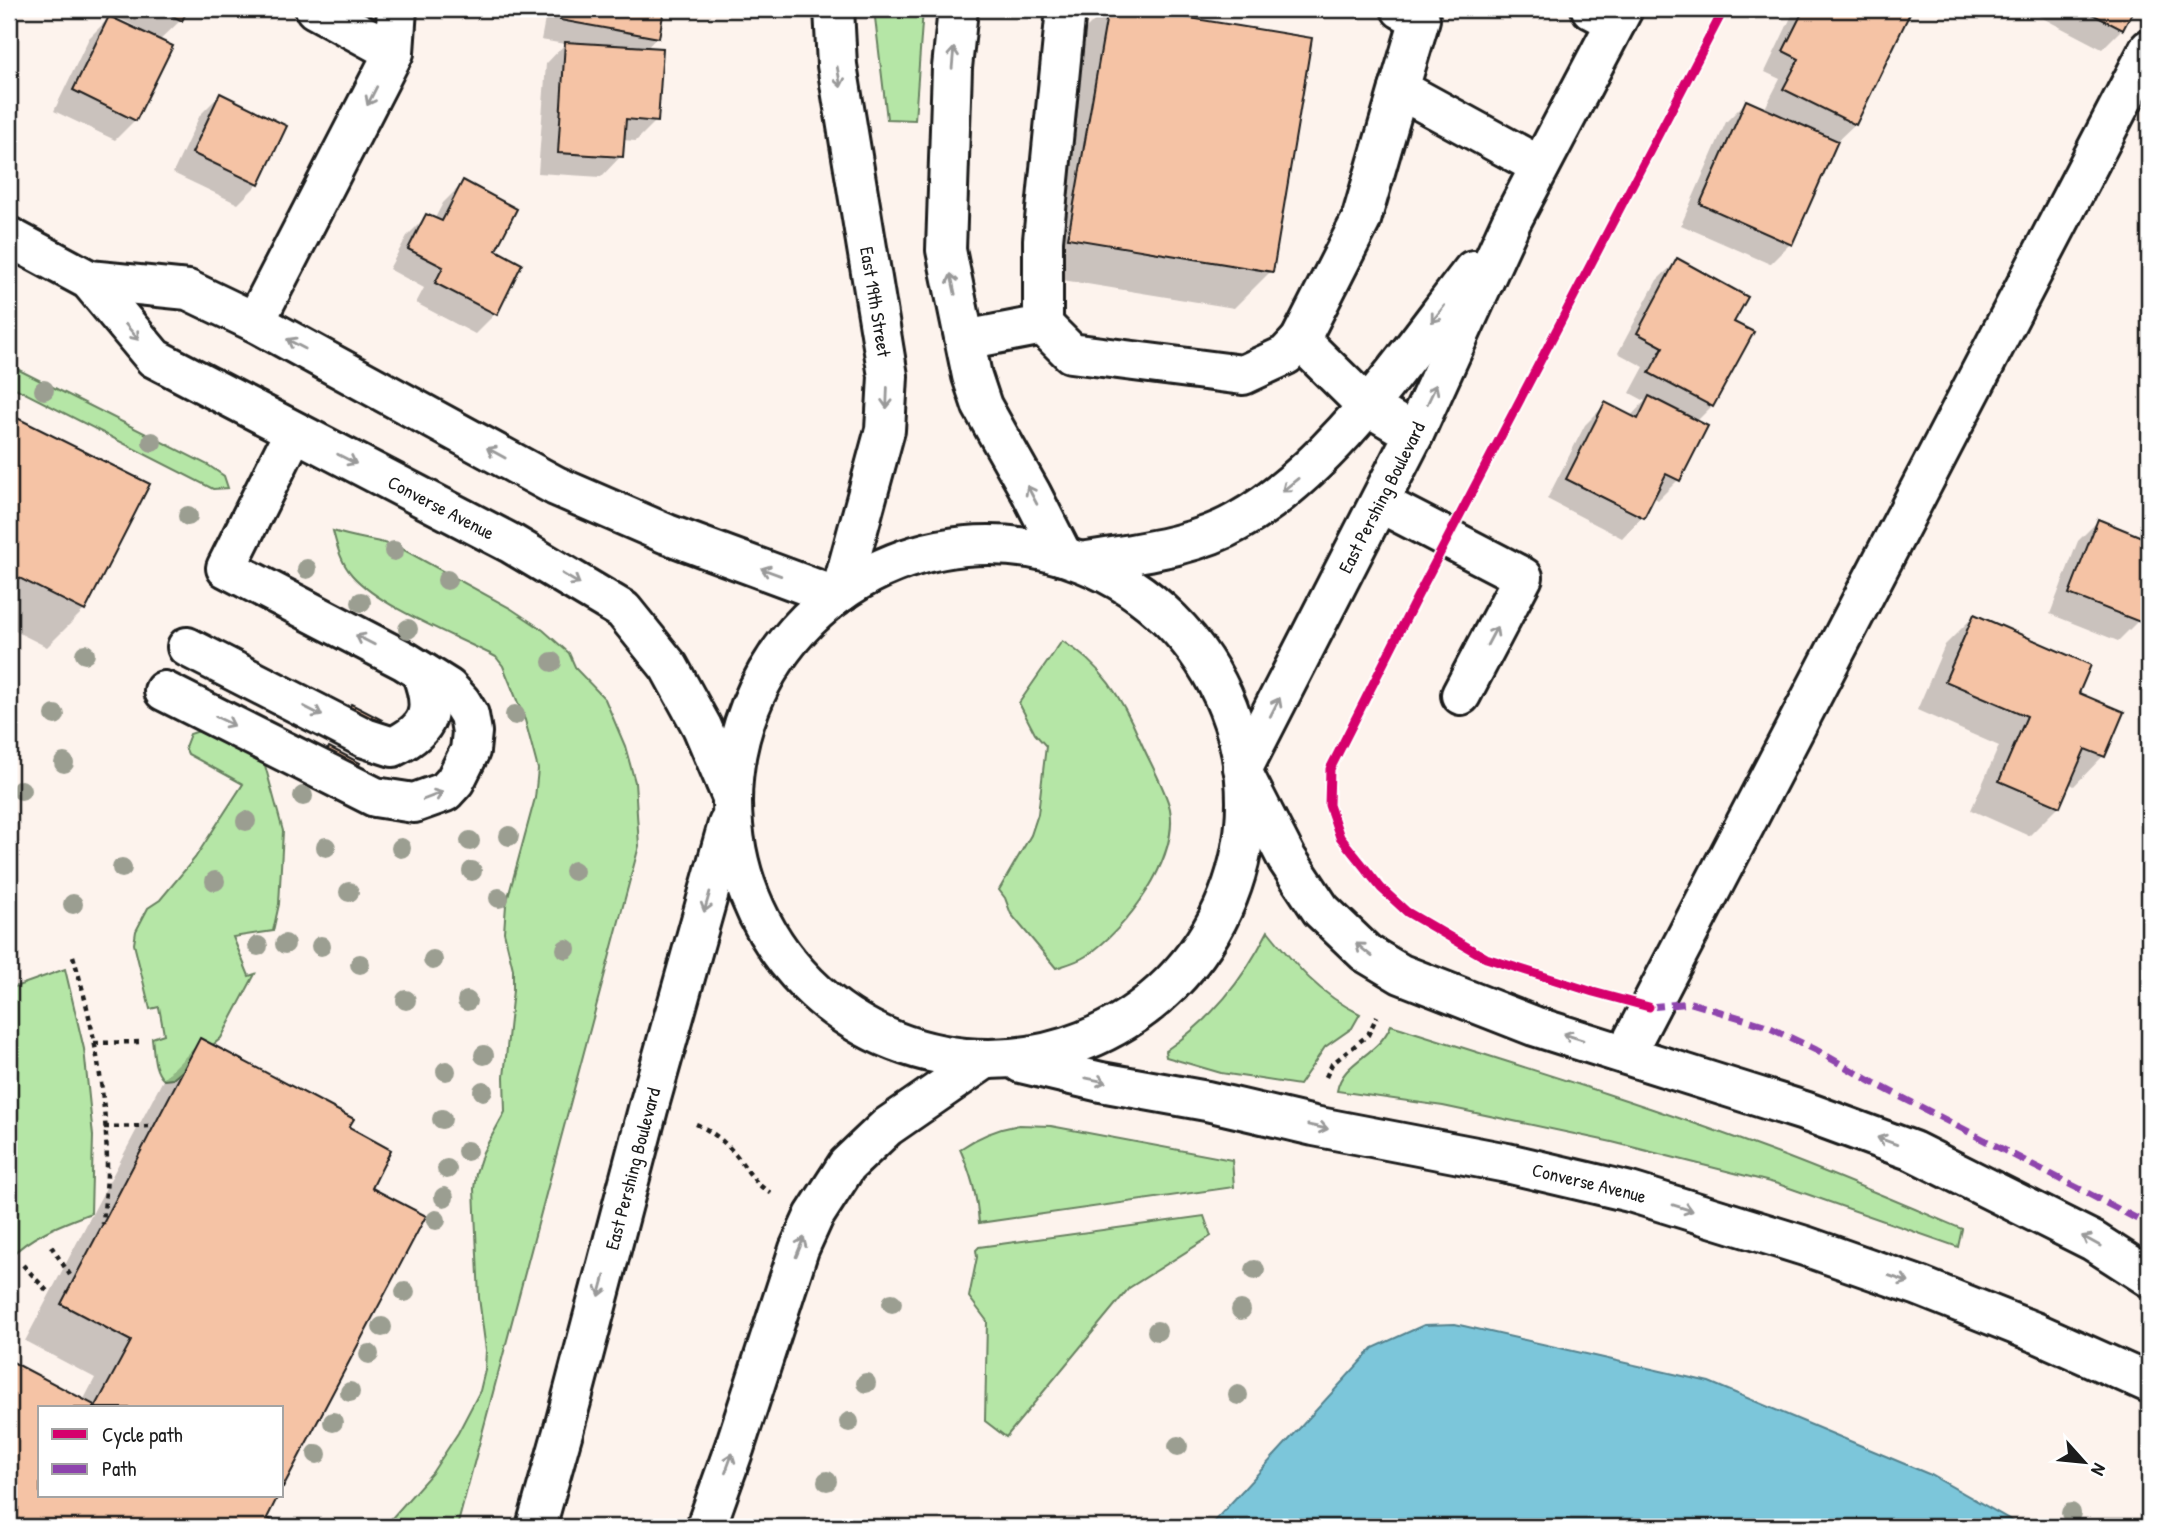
<svg xmlns="http://www.w3.org/2000/svg" width="2158" height="1536" font-family="'Patrick Hand',sans-serif">
<style>
.green{fill:#b5e6a6;stroke:#688161;stroke-width:2}
.water{fill:#7bc6da;stroke:#55828e;stroke-width:2}
.shadow{fill:#0003}
.building{fill:#f5c3a5;stroke:#1c1c1c;stroke-width:2}
.lines{fill:none;stroke-linecap:round;stroke-linejoin:round}
.minor-casing{stroke:#1c1c1c;stroke-width:44}
.major-casing{stroke:#1c1c1c;stroke-width:44}
.path{stroke:#1c1c1c;stroke-width:4.5;stroke-dasharray:5 5;stroke-linecap:butt}
.minor{stroke:#fff;stroke-width:38}
.major{stroke:#fff;stroke-width:38}
.quiet{stroke:#8e44ad;stroke-width:7;stroke-dasharray:14 7;stroke-linecap:butt}
.cycleway-casing{stroke:#fff;stroke-width:13}
.cycleway{stroke:#d6006c;stroke-width:9}
.tree{fill:#9b9e91}
.oneway{stroke:#999}
.labels{text-anchor:middle;dominant-baseline:central;stroke-width:5;stroke-linejoin:round;paint-order:stroke}
.street-label{font-size:19px;fill:#1c1c1c;stroke:#fff}
</style>
<rect width="100%" height="100%" fill="#fdf3ed"/>
<filter id="ink" filterUnits="userSpaceOnUse"><feTurbulence type="fractalNoise" baseFrequency=".0143" numOctaves="2"/><feDisplacementMap in="SourceGraphic" scale="14" xChannelSelector="R" yChannelSelector="G"/><feConvolveMatrix kernelMatrix="1 2 1 2 8 2 1 2 1" color-interpolation-filters="sRGB"/></filter>
<g filter="url(#ink)">
<!-- green -->
<g class="green">
<path d="M874 9H923L915 120 887 119Z"/>
<path d="M9 365 208 465 224 476 228 488 213 489 9 385Z"/>
<path d="M333 531C354 538 375 540 397 546L510 608 543 630 569 653 576 669 605 699 625 746 635 782 639 846 457 1527H384L432 1473 458 1433 480 1391 485 1370 486 1350 479 1298 474 1189 476 1173 483 1152 505 1112 504 1077 513 990V969L504 932 506 905 535 798 538 769 525 720 503 666 496 657C456 636 381 608 352 575 341 563 337 546 333 531Z"/>
<path d="M1062 641C1101 664 1122 698 1140 740 1148 759 1166 790 1170 809 1179 859 1126 930 1086 956 1077 962 1065 965 1056 968L1011 914 1005 898 999 890 1031 835 1038 814 1046 746 1035 734 1019 703Z"/>
<path d="M205 729 263 758 283 831 279 904 273 931 233 937 249 976 255 974 221 1038 173 1079 164 1080C153 1071 154 1052 152 1038L164 1034 159 1007 150 1009 134 944 136 931 148 908 160 900 195 858 243 784 188 754 185 747 190 734Z"/>
<path d="M1268 931C1296 966 1319 994 1360 1014L1352 1028 1325 1047 1299 1085 1221 1073 1166 1057 1165 1051C1212 1019 1242 982 1268 931Z"/>
<path d="M65 969 84 1049 93 1136 91 1213C62 1224 31 1235 9 1258V989Z"/>
<path d="M1391 1025C1514 1064 1639 1102 1760 1147 1829 1172 1896 1201 1962 1229L1958 1247 1778 1184 1612 1142 1443 1106 1337 1091C1342 1061 1378 1056 1391 1025Z"/>
<path d="M1019 1125 1051 1126 1232 1160 1234 1187 979 1223C977 1195 971 1174 960 1149 979 1136 996 1129 1019 1125Z"/>
<path d="M1204 1216 1211 1236 1129 1288 1006 1437 985 1421 987 1321 969 1297 977 1257 976 1250 979 1247Z"/>
</g>
<!-- water -->
<path class="water" d="M1455 1324 1709 1382 1931 1475 2023 1527H1209L1373 1348 1424 1325Z"/>
<!-- shadow -->
<g class="shadow">
<path d="M102 9H186L181 20 159 41 135 120 115 140 54 111 89 38 109 18 139 32 140 29Z"/>
<path d="M547 9H662L657 37 646 49 656 121 636 141 622 140 621 156 601 177 538 173 546 64 565 44 541 40Z"/>
<path d="M1106 9H1124L1310 39 1271 271 1234 308 1032 275 1072 43Z"/>
<path d="M1795 9H1910L1855 124 1835 143 1790 244 1770 264 1681 225 1726 122 1746 102 1764 110 1780 79 1765 72Z"/>
<path d="M2033 9H2132L2122 29 2102 49 2031 12Z"/>
<path d="M220 95 258 184 238 204 173 173 200 115Z"/>
<path d="M463 183 493 250 495 314 475 334 416 303 424 288 389 269 407 236 427 216 434 220 443 203Z"/>
<path d="M1678 260 1732 322 1712 406 1696 422 1678 480 1658 500 1653 497 1642 517 1622 538 1547 499 1585 425 1605 405 1630 417 1645 401 1630 393 1644 367 1618 353 1657 280Z"/>
<path d="M9 415 148 484 84 610 47 647 9 628Z"/>
<path d="M2098 521 2149 542V593L2138 621 2118 641 2050 614 2078 541Z"/>
<path d="M1974 616 2077 694 2121 713 2103 756 2074 786 2069 783 2059 806 2029 836 1971 810 1999 746 1917 710 1945 645Z"/>
<path d="M201 1041 347 1128 369 1189 423 1217 282 1486V1408H40V1496H276L264 1518 281 1527H9V1362L83 1401 95 1378 25 1341 164 1078Z"/>
<path d="M2149 1097V1117L2140 1110Z"/>
</g>
<!-- building -->
<g class="building">
<path d="M160 9H188L182 21Z"/>
<path d="M562 9H664L659 38 560 20Z"/>
<path d="M1108 9H1135L1312 38 1273 272 1068 238Z"/>
<path d="M1804 9H1912L1856 125 1783 89 1799 59 1783 51Z"/>
<path d="M2082 9H2134L2123 30Z"/>
<path d="M109 16 173 46 136 121 73 90Z"/>
<path d="M565 42 663 48 658 122 626 119 623 157 558 153Z"/>
<path d="M220 93 287 126 259 185 192 153Z"/>
<path d="M1746 100 1838 141 1792 245 1700 204Z"/>
<path d="M463 180 517 209 496 250 522 264 497 315 435 283 443 267 408 249 426 214 442 221Z"/>
<path d="M1677 258 1748 297 1734 322 1754 332 1713 407 1649 373 1663 347 1637 333Z"/>
<path d="M1649 396 1708 426 1680 481 1666 474 1644 518 1566 479 1605 402 1638 419Z"/>
<path d="M9 414 150 484 85 611 9 573Z"/>
<path d="M2098 519 2149 540V598L2140 622 2069 594Z"/>
<path d="M1974 614 2091 665 2079 693 2124 712 2105 757 2085 749 2060 807 1999 781 2027 716 1945 681Z"/>
<path d="M351 704 382 720 369 745 339 730Z"/>
<path d="M329 747 360 763 347 789 315 773Z"/>
<path d="M200 1038 354 1119 349 1127 391 1150 372 1188 426 1216 282 1489V1408H40V1496H278L267 1518 285 1527H9V1360L96 1406 131 1341 61 1304Z"/>
</g>
<g class="lines">
<!-- minor casing -->
<g class="minor-casing">
<g id="minor">
<path d="M315 9 394 52"/>
<path d="M1401 9 1420 19 1399 89 1540 166"/>
<path d="M1591 9 1616 22"/>
<path d="M255 322 394 52 397 9"/>
<path d="M1043 325 1071 353 1243 375 1286 355 1300 340 1361 220 1399 89"/>
<path d="M965 340 1043 325V240L1066 9"/>
<path d="M1300 340 1366 405 1414 434"/>
<path d="M1380 503 1523 577 1461 695"/>
<path d="M187 647 365 738 393 747C430 729 436 711 421 672"/>
<path d="M164 691 375 797 414 803 445 792 455 781 470 751 472 732 469 715 461 702 448 688 405 661 226 568 294 432"/>
<path d="M1626 1053 2149 49"/>
</g>
</g>
<!-- major casing -->
<g class="major-casing">
<g id="major">
<path id="s1" d="M834 9 837 65 888 376 885 430 841 592"/>
<path d="M958 9 952 68 946 250 972 376 982 406 1031 493 1063 556"/>
<path id="s2" d="M9 237 89 280 154 358 512 544 623 610 669 667 702 727 731 795"/>
<path d="M89 280 188 290 255 322 556 486 667 534 835 596"/>
<circle cx="989" cy="802" r="257"/>
<path d="M1082 562C1133 553 1192 548 1237 522 1331 470 1407 354 1473 270"/>
<path id="s3" d="M1243 768 1414 434 1511 222 1623 9"/>
<path d="M1247 781 1287 859 1321 910 1366 953 1401 974 1534 1026 1804 1111 1913 1151 2093 1241 2149 1277"/>
<path id="s4" d="M1021 1063 1101 1082 1207 1101 1314 1126 1507 1163 1630 1192 1805 1246 1919 1286 2037 1333 2149 1383"/>
<path id="s5" d="M536 1527 564 1428 648 1109 728 824"/>
<path d="M706 1527 735 1446 799 1249 814 1216 847 1165 887 1127 984 1060"/>
</g>
</g>
<!-- path -->
<g class="path">
<path d="M73 956C94 1025 107 1098 107 1170 107 1188 104 1206 103 1224"/>
<path d="M94 1043 140 1042"/>
<path d="M1326 1077 1332 1064 1368 1035 1377 1016"/>
<path d="M696 1124C712 1131 725 1142 736 1155 747 1169 755 1185 771 1193"/>
<path d="M104 1127 151 1126"/>
<path d="M51 1246 70 1275"/>
<path d="M23 1265 47 1291"/>
</g>
<!-- minor -->
<use href="#minor" class="minor"/>
<!-- major -->
<use href="#major" class="major"/>
<!-- quiet -->
<path class="quiet" d="M1649 1007 1691 1003 1764 1025 1816 1050 1874 1083 2149 1225"/>
<!-- cycleway casing -->
<g class="cycleway-casing">
<path id="cycleway" d="M1649 1007 1593 992 1486 958 1407 912 1381 888 1340 837 1329 805 1330 769 1417 597 1724 9"/>
</g>
<!-- cycleway -->
<use href="#cycleway" class="cycleway"/>
</g>
<!-- trees -->
<g class="tree">
<circle cx="44" cy="390" r="10"/>
<circle cx="152" cy="442" r="10"/>
<circle cx="188" cy="516" r="10"/>
<circle cx="394" cy="551" r="10"/>
<circle cx="307" cy="569" r="10"/>
<circle cx="447" cy="580" r="10"/>
<circle cx="361" cy="602" r="10"/>
<circle cx="408" cy="629" r="10"/>
<circle cx="85" cy="654" r="10"/>
<circle cx="552" cy="662" r="10"/>
<circle cx="55" cy="715" r="10"/>
<circle cx="515" cy="715" r="10"/>
<circle cx="64" cy="763" r="10"/>
<circle cx="21" cy="790" r="10"/>
<circle cx="303" cy="796" r="10"/>
<circle cx="246" cy="821" r="10"/>
<circle cx="509" cy="836" r="10"/>
<circle cx="470" cy="841" r="10"/>
<circle cx="326" cy="847" r="10"/>
<circle cx="401" cy="848" r="10"/>
<circle cx="122" cy="868" r="10"/>
<circle cx="472" cy="871" r="10"/>
<circle cx="574" cy="871" r="10"/>
<circle cx="215" cy="881" r="10"/>
<circle cx="349" cy="892" r="10"/>
<circle cx="499" cy="898" r="10"/>
<circle cx="73" cy="904" r="10"/>
<circle cx="285" cy="944" r="10"/>
<circle cx="258" cy="946" r="10"/>
<circle cx="321" cy="946" r="10"/>
<circle cx="566" cy="949" r="10"/>
<circle cx="433" cy="960" r="10"/>
<circle cx="360" cy="964" r="10"/>
<circle cx="406" cy="1000" r="10"/>
<circle cx="467" cy="1001" r="10"/>
<circle cx="484" cy="1055" r="10"/>
<circle cx="446" cy="1071" r="10"/>
<circle cx="483" cy="1091" r="10"/>
<circle cx="442" cy="1119" r="10"/>
<circle cx="467" cy="1151" r="10"/>
<circle cx="447" cy="1169" r="10"/>
<circle cx="444" cy="1197" r="10"/>
<circle cx="436" cy="1220" r="10"/>
<circle cx="1255" cy="1270" r="10"/>
<circle cx="405" cy="1292" r="10"/>
<circle cx="892" cy="1303" r="10"/>
<circle cx="1241" cy="1310" r="10"/>
<circle cx="382" cy="1327" r="10"/>
<circle cx="1157" cy="1331" r="10"/>
<circle cx="369" cy="1354" r="10"/>
<circle cx="866" cy="1383" r="10"/>
<circle cx="350" cy="1392" r="10"/>
<circle cx="1238" cy="1395" r="10"/>
<circle cx="333" cy="1422" r="10"/>
<circle cx="849" cy="1422" r="10"/>
<circle cx="1178" cy="1446" r="10"/>
<circle cx="317" cy="1454" r="10"/>
<circle cx="827" cy="1481" r="10"/>
<circle cx="2071" cy="1513" r="10"/>
</g>
<!-- one-way arrows -->
<defs><path id="oneway-shaft" d="M-6 0H5M1.5-3L5.5 0L1.5 3" fill="none" stroke-width="1.6" stroke-linecap="round" stroke-linejoin="round" transform="scale(1.75)"/></defs>
<g class="oneway">
<use href="#oneway-shaft" transform="translate(953 58) rotate(-85)"/>
<use href="#oneway-shaft" transform="translate(839 77) rotate(80)"/>
<use href="#oneway-shaft" transform="translate(372 96) rotate(117)"/>
<use href="#oneway-shaft" transform="translate(953 284) rotate(-102)"/>
<use href="#oneway-shaft" transform="translate(1438 314) rotate(128)"/>
<use href="#oneway-shaft" transform="translate(132 332) rotate(50)"/>
<use href="#oneway-shaft" transform="translate(296 344) rotate(-152)"/>
<use href="#oneway-shaft" transform="translate(1432 394) rotate(-65)"/>
<use href="#oneway-shaft" transform="translate(887 398) rotate(92)"/>
<use href="#oneway-shaft" transform="translate(496 453) rotate(-151)"/>
<use href="#oneway-shaft" transform="translate(347 459) rotate(27)"/>
<use href="#oneway-shaft" transform="translate(1290 485) rotate(141)"/>
<use href="#oneway-shaft" transform="translate(1032 495) rotate(-118)"/>
<use href="#oneway-shaft" transform="translate(771 572) rotate(-160)"/>
<use href="#oneway-shaft" transform="translate(571 579) rotate(31)"/>
<use href="#oneway-shaft" transform="translate(1492 636) rotate(-62)"/>
<use href="#oneway-shaft" transform="translate(365 640) rotate(-153)"/>
<use href="#oneway-shaft" transform="translate(1275 707) rotate(-63)"/>
<use href="#oneway-shaft" transform="translate(313 711) rotate(27)"/>
<use href="#oneway-shaft" transform="translate(225 721) rotate(26)"/>
<use href="#oneway-shaft" transform="translate(433 796) rotate(-21)"/>
<use href="#oneway-shaft" transform="translate(707 902) rotate(106)"/>
<use href="#oneway-shaft" transform="translate(1364 950) rotate(-141)"/>
<use href="#oneway-shaft" transform="translate(1573 1037) rotate(-163)"/>
<use href="#oneway-shaft" transform="translate(1096 1080) rotate(12)"/>
<use href="#oneway-shaft" transform="translate(1318 1127) rotate(12)"/>
<use href="#oneway-shaft" transform="translate(1887 1141) rotate(-160)"/>
<use href="#oneway-shaft" transform="translate(1683 1208) rotate(17)"/>
<use href="#oneway-shaft" transform="translate(2091 1241) rotate(-151)"/>
<use href="#oneway-shaft" transform="translate(800 1247) rotate(-68)"/>
<use href="#oneway-shaft" transform="translate(1899 1279) rotate(19)"/>
<use href="#oneway-shaft" transform="translate(602 1286) rotate(105)"/>
<use href="#oneway-shaft" transform="translate(729 1463) rotate(-70)"/>
</g>
</g>
<g class="labels">
<!-- street labels -->
<g class="street-label">
<text stroke="none"><textPath href="#s1" startOffset="296">East 19th Street</textPath></text>
<text stroke="none"><textPath href="#s3" startOffset="304">East Pershing Boulevard</textPath></text>
<text stroke="none"><textPath href="#s2" startOffset="516">Converse Avenue</textPath></text>
<text stroke="none"><textPath href="#s5" startOffset="371">East Pershing Boulevard</textPath></text>
<text stroke="none"><textPath href="#s4" startOffset="581">Converse Avenue</textPath></text>
</g>
</g>
<!-- margin -->
<rect width="2158" height="1536" fill="none" stroke="#fff" stroke-width="35"/>
<rect x="18" y="18" width="2123" height="1501" fill="none" stroke="#1c1c1c" stroke-width="2.5" filter="url(#ink)"/>
<!-- legend -->
<rect x="38" y="1406" width="245" height="91" fill="#ffffff" stroke="#a4a4a4" stroke-width="2"/>
<rect x="52" y="1429" width="35" height="10" fill="#d6006c" stroke="#a4a4a4" stroke-width="2"/>
<text x="102" y="1442" font-size="21" fill="#1c1c1c">Cycle path</text>
<rect x="52" y="1464" width="35" height="10" fill="#8e44ad" stroke="#a4a4a4" stroke-width="2"/>
<text x="102" y="1476" font-size="21" fill="#1c1c1c">Path</text>
<!-- north arrow -->
<g transform="translate(2084 1462) rotate(117)" stroke="#ffffff" stroke-width="5" paint-order="stroke">
<path d="M0-5L12 26L0 18L-12 26Z" fill="#1c1c1c"/>
<text y="-10" font-size="19" font-weight="bold" text-anchor="middle" fill="#1c1c1c">N</text>
</g>
</svg>
